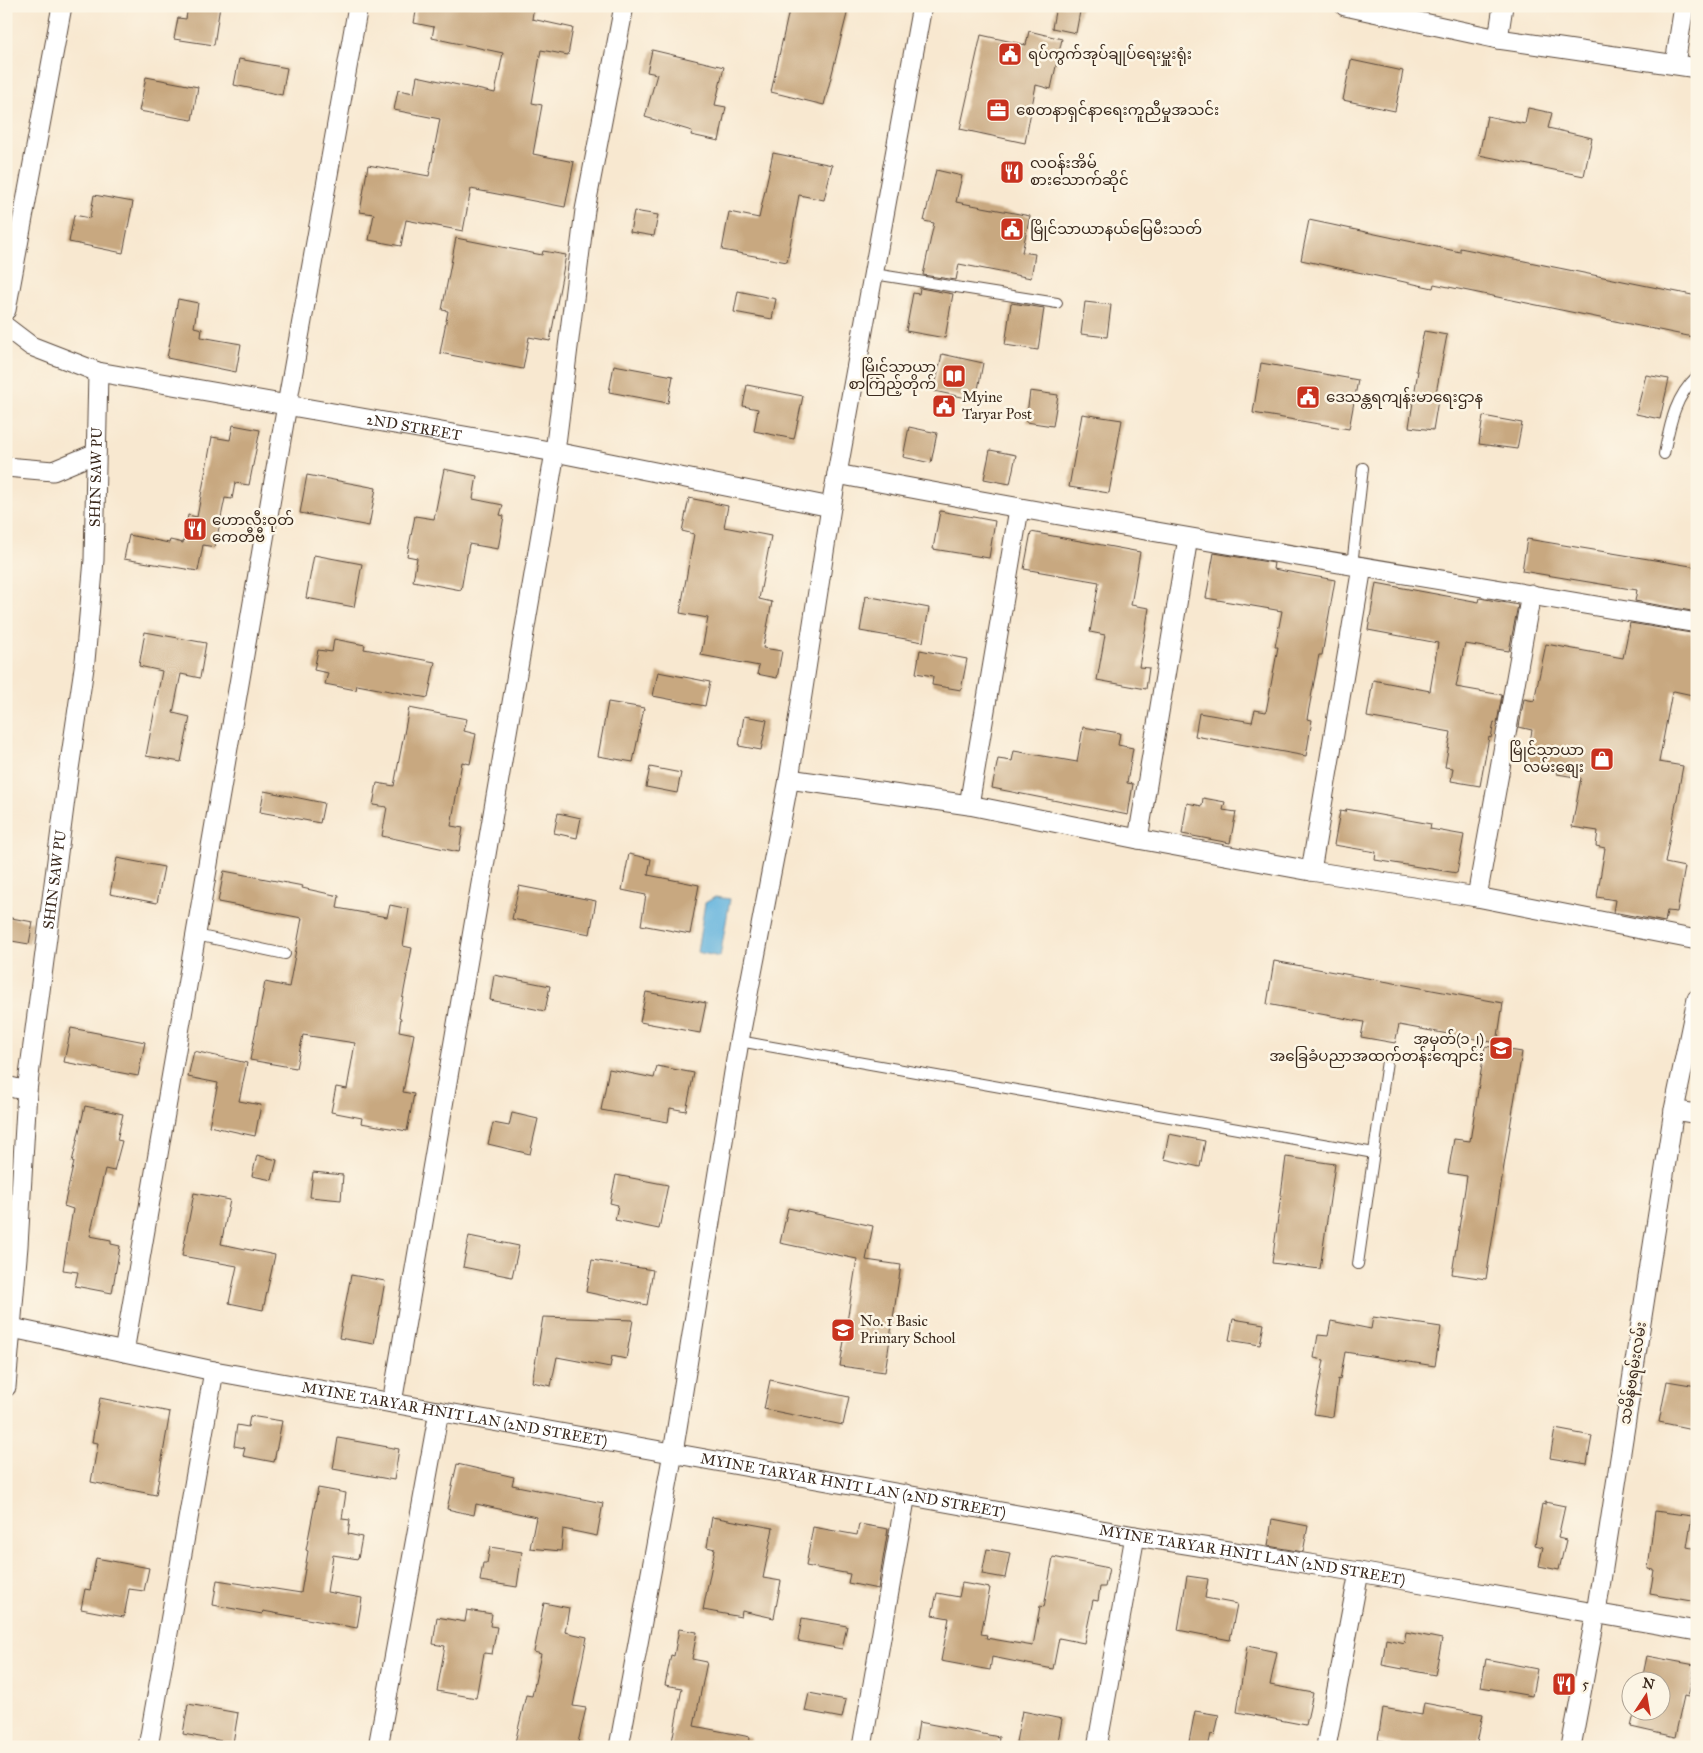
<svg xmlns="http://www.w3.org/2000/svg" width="1703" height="1753" font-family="'IM FELL Great Primer','Noto Sans Myanmar',serif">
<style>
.water{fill:#63b4de;stroke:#4f6f7e}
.building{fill:#c8a880}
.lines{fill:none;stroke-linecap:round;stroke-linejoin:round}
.service-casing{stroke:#574639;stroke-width:12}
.minor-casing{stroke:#574639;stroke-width:21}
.service{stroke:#fff;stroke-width:10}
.minor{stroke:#fff;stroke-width:19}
.labels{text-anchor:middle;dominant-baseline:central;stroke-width:5;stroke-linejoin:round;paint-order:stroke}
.poi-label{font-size:15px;fill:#3b2a1e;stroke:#fcf5e5;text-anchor:start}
.street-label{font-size:15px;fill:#3b2a1e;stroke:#fcf5e5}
</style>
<rect width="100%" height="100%" fill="#fcf5e5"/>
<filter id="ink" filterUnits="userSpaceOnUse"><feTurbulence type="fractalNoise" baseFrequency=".02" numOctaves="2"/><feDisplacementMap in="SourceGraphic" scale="10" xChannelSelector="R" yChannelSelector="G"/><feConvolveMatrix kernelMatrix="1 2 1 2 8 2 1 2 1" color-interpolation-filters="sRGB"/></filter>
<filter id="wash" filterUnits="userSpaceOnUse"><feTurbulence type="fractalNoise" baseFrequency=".0096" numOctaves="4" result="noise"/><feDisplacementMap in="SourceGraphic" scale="20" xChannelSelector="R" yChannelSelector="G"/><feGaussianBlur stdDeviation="1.12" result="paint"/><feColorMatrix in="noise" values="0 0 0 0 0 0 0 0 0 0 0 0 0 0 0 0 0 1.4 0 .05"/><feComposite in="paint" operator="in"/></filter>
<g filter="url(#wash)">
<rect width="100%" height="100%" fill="#f8e8d0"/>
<!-- water -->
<path class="water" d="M715 897 730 899 720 957 697 952 705 903Z"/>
<g id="blocks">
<!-- building -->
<g class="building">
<path d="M188 6H220L214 45 174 39 178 18 186 19Z"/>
<path d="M417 6H534L532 19 573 28 568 55 541 50 532 103 542 105 533 154 574 162 565 207 471 189 463 231 406 220 401 246 369 240 374 214 360 212 368 165 429 176 440 119 394 110 398 90 414 93 417 76 495 93 503 53 432 38 434 27 414 23Z"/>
<path d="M790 6H849L824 105 771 92Z"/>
<path d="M1056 6H1081L1076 33 1052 28Z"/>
<path d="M1029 31 1062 39 1051 89 1036 85 1025 143 960 129 981 35 1026 45Z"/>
<path d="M652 50 724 67 715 105 726 107 719 141 691 135 692 131 645 117 657 74 647 72Z"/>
<path d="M239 59 287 68 282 95 234 85Z"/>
<path d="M1351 60 1403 71 1395 111 1343 100Z"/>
<path d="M146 77 198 87 192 120 139 111Z"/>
<path d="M1528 108 1552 113 1548 128 1592 138 1584 176 1479 155 1487 116 1525 124Z"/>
<path d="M773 153 832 165 824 200 799 195 787 262 722 250 729 212 759 218Z"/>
<path d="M936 170 962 176 956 202 1030 216 1022 252 1035 254 1031 278 959 264 956 280 923 275 934 223 924 221Z"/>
<path d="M94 195 133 202 123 253 69 242 74 215 90 218Z"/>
<path d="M634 211 658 215 654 236 630 232Z"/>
<path d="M1309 220 1460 252V248L1697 296V320L1693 337 1434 284 1433 288 1301 260Z"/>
<path d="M456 238 542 255 543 251 566 255 550 341 529 337 523 369 440 353 448 311 442 310Z"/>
<path d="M920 288 953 294 945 338 906 331 913 293 919 294Z"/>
<path d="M738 291 776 299 772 319 734 312Z"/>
<path d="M178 299 198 303 194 327 202 329 201 337 241 344 236 372 167 358Z"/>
<path d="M1085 302 1111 305 1107 337 1081 334Z"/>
<path d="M1011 303 1044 308 1038 350 1005 345Z"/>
<path d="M1424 331 1447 335 1436 393 1439 394 1433 430 1409 427 1418 371H1416Z"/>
<path d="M942 354 983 363 976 400 934 391Z"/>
<path d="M1261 363 1358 380 1349 429 1253 413Z"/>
<path d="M614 365 673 376 668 403 609 392Z"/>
<path d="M1646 375 1669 379 1660 419 1636 414Z"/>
<path d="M747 385 803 396 794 439 754 431 758 409 743 406Z"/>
<path d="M1030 391 1058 395 1053 426 1026 422Z"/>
<path d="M1082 414 1122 420 1109 493 1069 487Z"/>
<path d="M1483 416 1522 423 1517 449 1479 444Z"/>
<path d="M233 425 260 430 249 485 235 483 232 499 225 498 215 547 203 545 198 571 124 559 129 535 169 543 170 540 183 543 188 515 197 517 212 437 230 440Z"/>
<path d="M909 427 937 433 931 463 903 457Z"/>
<path d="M990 450 1016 455 1010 484 984 479Z"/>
<path d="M444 469 477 476 473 499 503 505 500 515 504 516 498 549 469 544 461 590 413 581 417 558 407 556 415 516 434 519Z"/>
<path d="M307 475 376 488 369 526 300 513Z"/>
<path d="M689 498 728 506 724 527 771 536 759 599 772 602 763 648 782 651 777 678 757 674 759 666 701 655 708 618 680 613 694 534 682 531Z"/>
<path d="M940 511 995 521 989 558 933 549Z"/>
<path d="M1031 532 1140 552 1131 605 1149 608 1139 667 1149 668 1146 689 1097 680 1105 635 1090 632 1099 582 1024 569Z"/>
<path d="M1527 539 1697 567V612L1635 601 1637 590 1522 571Z"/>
<path d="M1214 553 1274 563 1273 569 1335 580 1322 655H1319L1307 719 1312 720 1306 756 1195 736 1199 713 1252 722 1255 710 1266 712 1278 647H1275L1282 611 1206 598Z"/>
<path d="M314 555 362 564 354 607 306 598Z"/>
<path d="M1376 583 1479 602 1480 598 1518 605 1509 651 1465 644 1464 647 1456 687 1502 695 1497 723 1494 722 1491 738 1489 737 1480 786 1451 781 1453 768 1445 767 1451 732 1367 717 1373 680 1430 691 1438 643 1368 630Z"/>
<path d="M866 596 929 608 923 642 860 631Z"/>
<path d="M1630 623 1697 634V696L1674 691 1672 692 1659 762 1683 766 1665 863 1685 867 1677 912 1667 911 1665 922 1613 912 1615 900 1597 897 1605 848 1596 846 1598 831 1572 827 1581 778 1557 774V772L1526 766 1532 730 1519 727 1524 699 1534 701 1546 644 1623 658Z"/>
<path d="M145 632 206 643 200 678 181 674 173 713 190 717 181 762 146 756 162 671 139 666Z"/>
<path d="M334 639 365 645 364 649 435 662 428 698 357 685 356 690 325 684 328 673 314 670 318 650 332 652Z"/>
<path d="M920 650 967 659 961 690 932 685 933 676 916 673Z"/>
<path d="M658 672 710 682 705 706 653 696Z"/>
<path d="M608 702 644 708 633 762 598 756Z"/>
<path d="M409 708 467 719 464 731 476 734 470 764 462 762 451 826 463 828 459 852 382 836 387 807 373 805 377 783 394 786Z"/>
<path d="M744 716 767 720 761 750 739 746Z"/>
<path d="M1083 727 1120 733 1118 745 1133 748 1127 783 1133 784 1128 815 992 788 998 759 1012 761 1014 751 1077 762Z"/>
<path d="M650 767 681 773 677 793 646 787Z"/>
<path d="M264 791 324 803 320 823 260 812Z"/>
<path d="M1203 798 1225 802 1223 810 1236 812 1230 843 1182 834 1187 803 1202 806Z"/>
<path d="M1346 809 1431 824 1430 829 1464 835 1457 873 1375 860 1376 852 1334 845 1340 811 1345 812Z"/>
<path d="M558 813 581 818 577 838 554 833Z"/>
<path d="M629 854 651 859 648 875 699 885 690 934 641 925 646 895 622 890Z"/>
<path d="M117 858 164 867 157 903 110 894Z"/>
<path d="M224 871 303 886 302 888 339 896 337 908 387 917 390 905 409 909 403 946 412 948 399 1017 401 1018 399 1031 414 1034 403 1092 414 1094 407 1131 361 1123 362 1118 331 1112 336 1087 347 1089 355 1043 303 1035 296 1068 250 1060 265 982 289 987 302 918 218 902Z"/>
<path d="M519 886 596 901 590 934 512 919Z"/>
<path d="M6 917 33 922 29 944 6 940Z"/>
<path d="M1274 961 1503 1003 1497 1043 1399 1025 1395 1043 1361 1037 1364 1022 1267 1004Z"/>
<path d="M494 975 550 986 545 1011 490 1000Z"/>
<path d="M646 992 706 1003 700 1033 640 1022Z"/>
<path d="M71 1028 145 1042 138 1076 64 1062Z"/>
<path d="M1485 1046 1522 1052 1486 1279 1452 1274 1467 1176 1448 1173 1454 1139 1470 1141Z"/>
<path d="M194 1051 247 1063 239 1101 261 1105 255 1136 209 1126 218 1083 188 1077Z"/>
<path d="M657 1066 694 1073 686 1111 670 1108 668 1122 601 1110 609 1069 654 1078Z"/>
<path d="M85 1106 123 1114 117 1140 122 1141 114 1171 105 1169 90 1236 111 1240V1244L120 1246 112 1293 75 1286 78 1272 63 1270 73 1209 64 1206 74 1162H72Z"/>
<path d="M512 1113 538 1119 530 1154 488 1144 493 1123 509 1126Z"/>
<path d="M1169 1134 1205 1141 1200 1167 1164 1159Z"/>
<path d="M257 1155 277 1160 272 1180 252 1176Z"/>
<path d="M1286 1157 1335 1164 1320 1269 1272 1263Z"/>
<path d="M313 1172 343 1175 341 1200 310 1197Z"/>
<path d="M616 1175 668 1185 659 1229 615 1220 618 1205 610 1203Z"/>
<path d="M194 1193 230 1200 221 1244 275 1255 263 1310 229 1303 237 1266 182 1256Z"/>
<path d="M788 1208 873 1226 866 1260 901 1265 885 1372 840 1366 857 1259 780 1243Z"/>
<path d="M469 1236 519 1246 512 1277 463 1267Z"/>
<path d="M592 1260 653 1270 647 1305 586 1292Z"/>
<path d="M351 1275 385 1281 374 1344 339 1338Z"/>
<path d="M543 1317 633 1320 626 1359 612 1356 610 1367 557 1357 551 1386 532 1382Z"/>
<path d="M1373 1317 1441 1327 1435 1366 1345 1352 1340 1380 1338 1379 1333 1417 1314 1414 1324 1360 1314 1358 1318 1335 1328 1336 1331 1321 1371 1329Z"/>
<path d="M1233 1319 1264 1324 1260 1345 1229 1340Z"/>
<path d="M770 1380 849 1397 843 1425 764 1409Z"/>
<path d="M1667 1381 1697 1386V1430L1659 1422Z"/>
<path d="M100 1398 170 1412 156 1495 91 1482 98 1443 92 1442Z"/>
<path d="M250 1416 282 1421 274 1462 243 1456 245 1448 234 1446 237 1425 248 1427Z"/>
<path d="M1555 1429 1592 1436 1587 1464 1550 1458Z"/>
<path d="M338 1438 399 1449 394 1480 333 1469Z"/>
<path d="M457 1464 514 1477 512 1485 603 1503 597 1536 563 1529 561 1551 530 1548 536 1517 476 1504 474 1515 447 1509Z"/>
<path d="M318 1488 346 1493 342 1519 350 1520 348 1534 362 1537 358 1559 333 1555 327 1592 362 1598 357 1628 263 1611 262 1614 213 1605 217 1580 301 1593 308 1551 306 1550Z"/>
<path d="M1545 1502 1565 1506 1558 1538 1566 1540 1559 1570 1539 1566 1543 1547 1535 1545 1542 1504 1545 1505Z"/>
<path d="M1655 1511 1692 1516 1687 1547 1697 1549V1602L1650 1594 1654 1570 1648 1569Z"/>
<path d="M712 1517 773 1528 763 1578 781 1581 774 1618 742 1611 741 1617 703 1610 715 1549 707 1547Z"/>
<path d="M1272 1519 1308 1526 1303 1552 1268 1546Z"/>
<path d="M859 1524 888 1529 878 1589 848 1583 850 1574 806 1566 813 1527 857 1535Z"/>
<path d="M490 1547 522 1552 517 1587 480 1581 483 1563H487Z"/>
<path d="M987 1549 1010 1553 1005 1578 982 1574Z"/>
<path d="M1053 1557 1109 1568 1105 1587H1100L1098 1601 1093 1600 1084 1643 1059 1638 1053 1669 992 1657 990 1670 941 1661 949 1618 932 1615 937 1593 959 1597 962 1583 990 1588 981 1634 987 1635 986 1638 1033 1646 1040 1606 1044 1607Z"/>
<path d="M96 1558 149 1568 144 1591 129 1589 124 1617 81 1609 85 1589 90 1590Z"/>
<path d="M1187 1576 1208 1579 1205 1598 1237 1604 1230 1640 1178 1630Z"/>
<path d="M544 1603 569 1608 565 1632 587 1637 573 1706 586 1708 577 1747H514L526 1695 532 1696 541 1654 534 1652Z"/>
<path d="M467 1610 492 1614 490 1626 497 1627 492 1654 484 1653 476 1698 437 1691 445 1646 433 1644 437 1617 465 1622Z"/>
<path d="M802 1618 847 1626 842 1649 798 1641Z"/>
<path d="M679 1629 697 1632 692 1659 707 1662 694 1726 750 1737 749 1747H671L682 1688 665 1685 671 1655 674 1656Z"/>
<path d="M1406 1632 1442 1639 1435 1675 1382 1665 1386 1639 1404 1643Z"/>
<path d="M1247 1646 1277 1652 1270 1685 1313 1693 1306 1725 1237 1712Z"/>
<path d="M1647 1656 1695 1665 1688 1697 1684 1696 1675 1737 1631 1727 1635 1710H1660V1680H1642Z"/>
<path d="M1486 1659 1537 1669 1532 1696 1481 1687Z"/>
<path d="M809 1693 846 1700 842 1718 805 1711Z"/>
<path d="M1424 1703 1483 1714 1476 1747H1416L1378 1740 1383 1708 1422 1715Z"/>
<path d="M188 1704 238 1713 233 1743 183 1734Z"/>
<path d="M1022 1711 1062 1719 1057 1747H1041L1016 1742Z"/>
<path d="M1195 1711 1219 1715 1215 1735 1211 1734 1208 1747H1188Z"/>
<path d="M919 1722 999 1737 998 1747H915Z"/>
</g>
</g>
</g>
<g filter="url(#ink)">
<use href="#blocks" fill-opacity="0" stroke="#574639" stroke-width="1"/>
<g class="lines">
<!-- service casing -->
<g class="service-casing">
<g id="service">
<path d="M874 274 1057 303"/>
<path d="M1664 454C1670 425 1674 398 1697 376"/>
<path d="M1352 566 1363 468"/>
<path d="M196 935 285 954"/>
<path d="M739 1041 1374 1153"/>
<path d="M1358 1264 1387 1061"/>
</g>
</g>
<!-- minor casing -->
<g class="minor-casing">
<g id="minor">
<path d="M1345 6 1498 39 1697 68"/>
<path d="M1498 39 1503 6"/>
<path d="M1675 64 1684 6"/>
<path d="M6 310 62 6"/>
<path id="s1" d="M6 327 31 346 98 372 555 452 831 507"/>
<path d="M6 467 53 471 96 453"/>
<path d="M837 474C1123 529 1410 574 1697 623"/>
<path d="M789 779 969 805 1138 839 1311 871 1477 897 1697 940"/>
<path d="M969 805 1019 509"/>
<path d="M1138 839 1188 538"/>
<path d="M1311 871 1362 567"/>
<path d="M1477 897 1531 594"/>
<path d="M6 1086 27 1091"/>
<path d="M1674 1110 1697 1114"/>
<path id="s2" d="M12 1328 214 1371 1135 1536 1359 1572 1697 1631"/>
<path d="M124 1352 287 405 358 6"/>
<path id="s3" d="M6 1387 18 1246 27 1091 68 776 85 661 94 560 98 372"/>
<path d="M392 1403 555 452 585 210 624 6"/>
<path d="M148 1747 214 1371"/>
<path d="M378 1747 439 1411"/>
<path d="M619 1747 673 1453 739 1041 789 779 831 507 922 6"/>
<path d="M862 1747 906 1494"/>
<path d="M1097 1747 1135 1536"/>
<path d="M1326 1747 1359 1572"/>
<path d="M1571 1747 1596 1613 1674 1110 1697 999"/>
</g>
</g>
<!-- service -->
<use href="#service" class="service"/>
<!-- minor -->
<use href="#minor" class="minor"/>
</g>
</g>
<!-- icons -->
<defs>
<g id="civic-square" transform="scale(1.25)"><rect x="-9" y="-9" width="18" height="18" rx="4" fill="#c8321e" stroke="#fcf5e5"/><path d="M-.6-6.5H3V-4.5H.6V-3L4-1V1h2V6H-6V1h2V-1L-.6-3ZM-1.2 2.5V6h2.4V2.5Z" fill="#fff"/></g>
<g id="office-square" transform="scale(1.25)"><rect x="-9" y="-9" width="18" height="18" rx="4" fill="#c8321e" stroke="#fcf5e5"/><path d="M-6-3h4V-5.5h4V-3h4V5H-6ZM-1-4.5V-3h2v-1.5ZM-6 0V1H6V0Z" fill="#fff"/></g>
<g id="restaurant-square" transform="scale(1.25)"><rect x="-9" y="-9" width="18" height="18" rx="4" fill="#c8321e" stroke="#fcf5e5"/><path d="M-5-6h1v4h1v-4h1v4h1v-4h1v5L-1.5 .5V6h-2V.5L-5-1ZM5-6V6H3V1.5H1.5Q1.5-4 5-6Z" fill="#fff"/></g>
<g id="library-square" transform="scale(1.25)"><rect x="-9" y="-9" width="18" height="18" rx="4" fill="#c8321e" stroke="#fcf5e5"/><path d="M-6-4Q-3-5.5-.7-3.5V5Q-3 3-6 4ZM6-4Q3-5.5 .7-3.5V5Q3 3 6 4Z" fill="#fff"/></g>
<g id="shop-square" transform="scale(1.25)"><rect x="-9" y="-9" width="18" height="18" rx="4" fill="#c8321e" stroke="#fcf5e5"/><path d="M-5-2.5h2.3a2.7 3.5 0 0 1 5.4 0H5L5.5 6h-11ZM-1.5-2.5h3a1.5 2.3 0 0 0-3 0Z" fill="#fff"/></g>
<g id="school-square" transform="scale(1.25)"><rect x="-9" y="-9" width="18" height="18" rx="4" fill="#c8321e" stroke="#fcf5e5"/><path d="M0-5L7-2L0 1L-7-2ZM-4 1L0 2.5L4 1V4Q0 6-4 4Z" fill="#fff"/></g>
</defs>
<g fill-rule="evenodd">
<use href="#civic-square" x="1010" y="54"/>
<use href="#office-square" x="998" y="110"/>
<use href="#restaurant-square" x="1012" y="172"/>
<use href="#civic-square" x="1012" y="229"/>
<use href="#library-square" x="954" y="376"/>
<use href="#civic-square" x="1308" y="397"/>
<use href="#civic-square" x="944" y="406"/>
<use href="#restaurant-square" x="195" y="529"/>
<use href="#shop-square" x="1602" y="759"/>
<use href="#school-square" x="1501" y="1048"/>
<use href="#school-square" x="843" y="1330"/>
<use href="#restaurant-square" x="1564" y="1684"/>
</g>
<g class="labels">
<!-- poi labels -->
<g class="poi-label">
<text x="1028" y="54">ရပ်ကွက်အုပ်ချုပ်ရေးမှူးရုံး</text>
<text x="1016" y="110">စေတနာရှင်နာရေးကူညီမှုအသင်း</text>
<text x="1030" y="163">လဝန်းအိမ်<tspan x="1030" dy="17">စားသောက်ဆိုင်</tspan></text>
<text x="1030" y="229">မြိုင်သာယာနယ်မြေမီးသတ်</text>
<text x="936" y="367" text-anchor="end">မြိုင်သာယာ<tspan x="936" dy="17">စာကြည့်တိုက်</tspan></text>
<text x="962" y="397">Myine<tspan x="962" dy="17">Taryar Post</tspan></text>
<text x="1326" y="397">ဒေသန္တရကျန်းမာရေးဌာန</text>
<text x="212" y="520">ဟောလီးဝုတ်<tspan x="212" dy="17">ကေတီဗီ</tspan></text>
<text x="1584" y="750" text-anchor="end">မြိုင်သာယာ<tspan x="1584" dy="17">လမ်းစျေး</tspan></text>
<text x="1484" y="1039" text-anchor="end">အမှတ်(၁၂)<tspan x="1484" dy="17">အခြေခံပညာအထက်တန်းကျောင်း</tspan></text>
<text x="860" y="1321">No. 1 Basic<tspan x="860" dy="17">Primary School</tspan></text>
<text x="1582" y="1684">5</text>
</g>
<!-- street labels -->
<g class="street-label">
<text stroke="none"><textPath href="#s1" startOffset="424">2ND STREET</textPath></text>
<text stroke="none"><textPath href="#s3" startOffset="915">SHIN SAW PU</textPath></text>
<text stroke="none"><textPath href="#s3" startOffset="510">SHIN SAW PU</textPath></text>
<text transform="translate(1633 1373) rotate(-81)">သမိန်ဗရမ်းလမ်း</text>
<text stroke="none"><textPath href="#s2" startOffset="451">MYINE TARYAR HNIT LAN (2ND STREET)</textPath></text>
<text stroke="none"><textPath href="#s2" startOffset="856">MYINE TARYAR HNIT LAN (2ND STREET)</textPath></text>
<text stroke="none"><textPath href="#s2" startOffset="1261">MYINE TARYAR HNIT LAN (2ND STREET)</textPath></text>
</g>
</g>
<!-- margin -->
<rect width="1703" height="1753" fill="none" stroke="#fcf5e5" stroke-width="25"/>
<!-- north arrow -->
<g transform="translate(1646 1696) rotate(12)"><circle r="24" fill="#fcf5e5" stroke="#afa495"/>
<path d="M0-4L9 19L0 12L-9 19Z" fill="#c8321e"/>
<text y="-8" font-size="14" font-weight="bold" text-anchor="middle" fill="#3b2a1e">N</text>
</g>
</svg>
